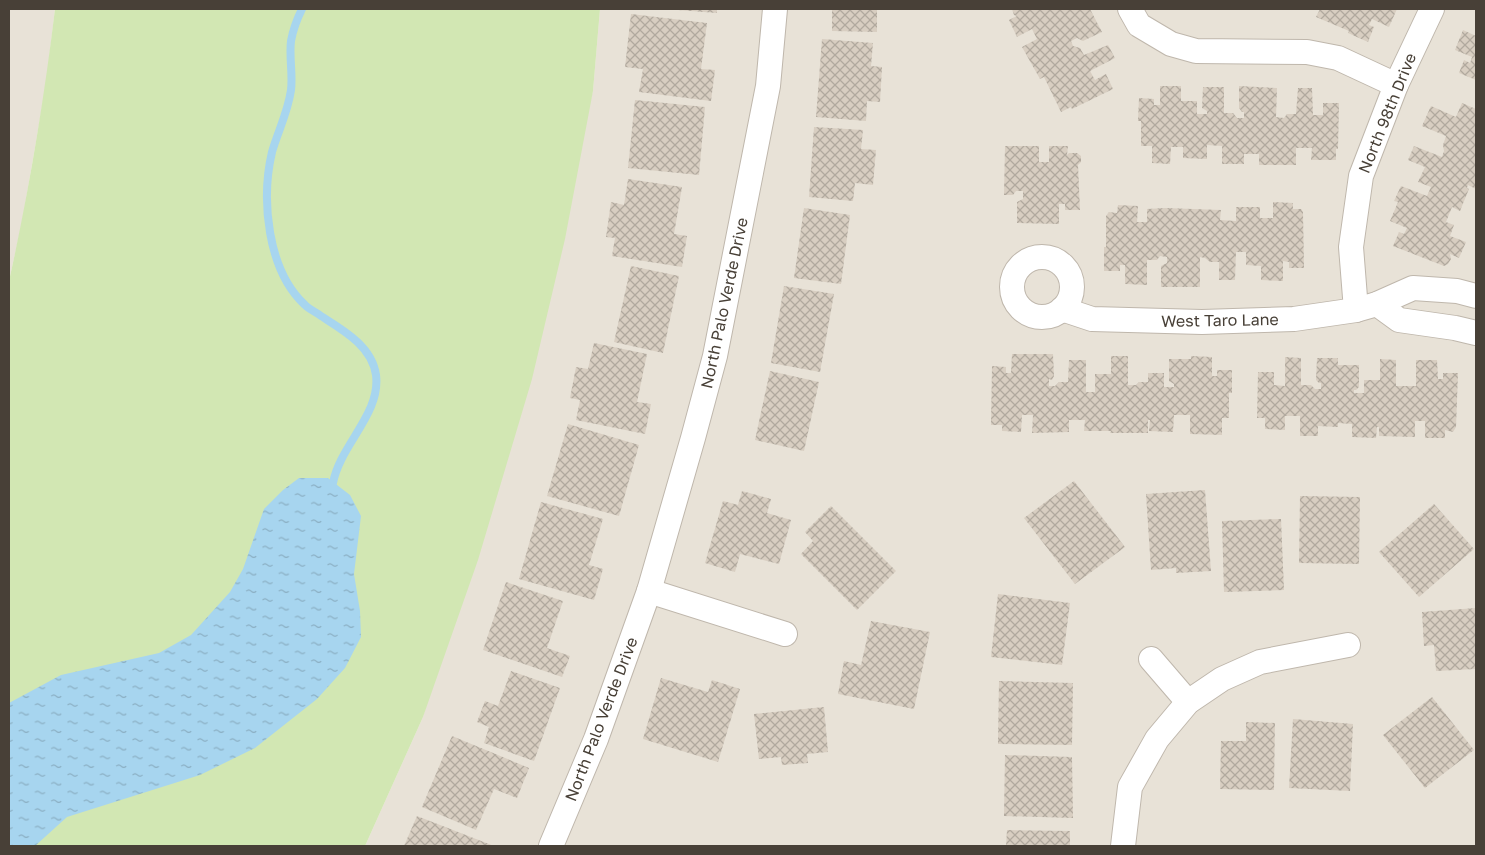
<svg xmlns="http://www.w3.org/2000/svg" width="1485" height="855" font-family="'Golos Text',sans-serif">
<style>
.residential{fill:#e8e2d7}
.grass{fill:#d2e7b3}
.water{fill:url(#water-ripples)}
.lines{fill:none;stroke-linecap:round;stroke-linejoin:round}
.stream{stroke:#a7d5ef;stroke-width:8}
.building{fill:url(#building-cross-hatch)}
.minor-casing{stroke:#bfb7ac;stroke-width:26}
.minor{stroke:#fff;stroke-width:24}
.labels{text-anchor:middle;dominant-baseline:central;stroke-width:4.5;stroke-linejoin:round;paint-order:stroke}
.street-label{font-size:16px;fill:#484037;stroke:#fff}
</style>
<defs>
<pattern id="water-ripples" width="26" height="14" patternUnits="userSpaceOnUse" patternTransform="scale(1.25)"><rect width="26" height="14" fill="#a7d5ef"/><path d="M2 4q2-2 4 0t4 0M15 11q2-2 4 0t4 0" fill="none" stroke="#8aaec2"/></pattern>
<pattern id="building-cross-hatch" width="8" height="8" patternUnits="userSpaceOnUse" patternTransform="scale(1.25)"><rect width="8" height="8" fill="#d8cec1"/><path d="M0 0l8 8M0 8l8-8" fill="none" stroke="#b1a99e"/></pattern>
</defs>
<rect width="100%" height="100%" fill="#f4f0e9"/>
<!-- residential -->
<g class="residential">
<path d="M9 9H55L46 84 22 222 9 281Z"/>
<path d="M600 9H1476V846H365L423 717 593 91Z"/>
</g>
<!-- grass -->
<path class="grass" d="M55 9H600L593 91 565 239 532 379 478 560 423 717 365 846H9V281C29 191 44 100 55 9Z"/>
<!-- water -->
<path class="water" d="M299 478H328L350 495 361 516 354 574 360 611 361 637 345 668 317 699 255 748 200 775 67 817 35 846H9V703L61 675 159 653 191 635 230 592 243 569 264 509 283 490Z"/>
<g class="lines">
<!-- stream -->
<path class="stream" d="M302 9C297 19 293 30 291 41 289 57 293 74 291 90 288 112 278 131 272 152 261 199 267 270 305 305 310 310 316 312 321 316 343 330 372 346 376 375 381 414 340 445 333 483"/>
</g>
<!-- building -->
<g class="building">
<path d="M679 9H717V13L678 10Z"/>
<path d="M832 9H877V32L832 31Z"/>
<path d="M1012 9H1090L1102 32 1083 41 1077 38 1071 41 1073 46 1080 48 1084 55 1108 45 1115 58 1090 71 1095 80 1106 74 1113 89 1072 109 1071 107 1061 112 1044 77 1040 79 1022 47 1037 39 1032 29 1017 37 1009 20 1017 16 1014 15Z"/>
<path d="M1320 9H1397L1389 27 1372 19 1369 25 1374 27 1368 42 1348 33 1349 31 1316 17Z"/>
<path d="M631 14 707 23 701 69 715 70 711 101 639 92 643 69 625 67Z"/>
<path d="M1463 30 1476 36V80L1459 73 1464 60 1470 63 1472 57 1455 50Z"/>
<path d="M822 39 873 43 871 66 882 67 880 102 867 101 866 121 816 117Z"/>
<path d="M1160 86H1181V101H1197V114H1207V111L1202 108 1203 87H1224V113H1233L1237 118H1244V112H1242L1239 108V86L1277 88 1276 117 1284 118 1287 114H1296L1298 88H1312L1313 115H1323V103H1339L1338 149H1336V160H1311L1312 148H1296V165H1259V154H1244V164H1222V146L1207 145V159L1183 158V147H1171L1170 164 1152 163V146H1141V121H1138L1139 98 1154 99V105H1160Z"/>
<path d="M635 100 705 107 699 175 628 168Z"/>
<path d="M1462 103 1476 109V189L1468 185 1467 188 1469 189 1460 211 1452 207 1446 222 1454 225 1450 236 1466 242 1459 258 1450 254 1451 259 1448 264 1444 266 1393 246 1399 232 1404 234 1407 228 1390 221 1398 202 1394 201 1401 186 1427 196 1431 187 1418 182 1425 167 1408 160 1414 146 1442 157 1444 151 1443 145 1446 136 1422 126 1431 106 1456 117Z"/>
<path d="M814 127 863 130 861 149 876 150 873 185 855 183 853 201 809 197Z"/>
<path d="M1005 146H1039V162H1049V146H1068L1067 155 1069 153H1077L1081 156V162L1078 165 1080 210H1065V204H1059V224L1017 223V202L1023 199V191H1016L1013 195H1004Z"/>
<path d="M628 179 682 187 674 234 687 236 682 267 612 256 615 238 606 237 611 202 624 205Z"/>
<path d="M1273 202 1293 203V209H1301L1303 212 1304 268H1289V262L1283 261V281L1261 280V266L1246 265V252H1236L1235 280H1219V262H1210L1205 258 1200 257V287H1161V266L1167 263V257L1160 256 1157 260H1147V285L1125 284V265H1120V271H1104V247H1106V216L1109 212 1117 213 1118 205 1138 206 1137 222H1147V209L1165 208 1221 210 1220 220 1236 221V207H1260V218H1273Z"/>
<path d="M804 208 850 215 841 284 794 278Z"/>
<path d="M631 266 679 276 663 353 614 342Z"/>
<path d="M784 286 834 294 820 372 771 363Z"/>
<path d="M594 343 647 354 637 402 651 404 645 434 576 420 580 400 570 398 576 367 588 369Z"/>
<path d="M1012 354H1053L1054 376 1052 380 1049 379V386H1055L1059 382H1068L1069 360H1086V392H1095V374H1111V356H1128V385H1136L1139 382H1148V373H1164V387H1174V384L1169 381V359H1191V356L1212 357V376H1217V370H1232V393H1229V418H1222V435L1190 434V415H1174L1173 432 1149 431 1150 420H1148V433H1110L1111 431H1084L1085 420H1069V432L1032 433 1033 415H1022L1021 432 1002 431V425H991L992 366 1006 367V373H1011Z"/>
<path d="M1285 357 1301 358V385H1311L1315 389H1321V383H1319L1316 380 1317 358H1338V365H1359V387L1356 390H1354V393H1364V380H1380V359L1396 360V386H1416V360H1437L1438 379H1443V373H1458L1456 427 1453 432 1445 430V438H1425V421H1415V437L1379 436V427H1377L1376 438 1352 437V424L1338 423V427L1318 426V436H1300V416H1285V430L1265 429V418H1257L1258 372H1274V385L1285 386Z"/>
<path d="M770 371 819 382 804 451 755 440Z"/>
<path d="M568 424 639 445 619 516 547 496Z"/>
<path d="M1074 481 1125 547 1075 584 1024 518Z"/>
<path d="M1205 490 1211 571 1176 573V568L1151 570 1146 494Z"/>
<path d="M742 491 771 499 767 513 791 520 779 564 740 554 735 572 705 563 723 501 738 505Z"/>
<path d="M1300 496 1360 497 1359 564 1299 563Z"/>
<path d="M541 502 603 519 589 565 603 569 594 600 519 579Z"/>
<path d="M1434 504 1474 549 1419 597 1379 552Z"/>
<path d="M831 506 896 571 857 610 801 554 813 541 805 532Z"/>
<path d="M1281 519 1284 590 1224 592 1222 521Z"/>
<path d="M506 582 563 601 547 648 570 656 562 677 483 650Z"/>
<path d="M998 594 1070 603 1062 665 991 657Z"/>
<path d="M1476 608V669L1436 671 1434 645 1424 646 1422 612Z"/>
<path d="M871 621 930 632 914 709 838 694 844 661 861 665Z"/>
<path d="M511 671 560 688 534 761 484 743 489 727 477 722 485 701 498 706Z"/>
<path d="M661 678 708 692 712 680 740 689 718 762 643 739Z"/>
<path d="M999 681 1073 683 1072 745 998 744Z"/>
<path d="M1432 697 1474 750 1425 788 1383 735Z"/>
<path d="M824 707 828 752 807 754 808 763 782 765 781 757 759 759 754 714Z"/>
<path d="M1293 719 1353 724 1350 791 1289 788Z"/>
<path d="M1246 722 1275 723 1274 790 1220 789 1221 741H1246Z"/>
<path d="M452 736 529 768 517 798 494 789 476 830 422 807Z"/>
<path d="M1005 755 1072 757 1073 818 1004 816Z"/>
<path d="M417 816 494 846H404Z"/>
<path d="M1007 830 1070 831V846H1006Z"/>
</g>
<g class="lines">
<!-- minor casing -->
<g class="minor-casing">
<g id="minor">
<path d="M1130 9 1139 25 1171 44 1196 51 1307 52 1338 58 1396 85"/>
<circle cx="1042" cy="287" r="30"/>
<path d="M1377 304 1399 320 1455 328 1476 333"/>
<path d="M1062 309 1092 319 1202 322 1294 319 1356 310 1377 304 1413 288 1457 291 1476 296"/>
<path d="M1356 310 1351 247 1361 176 1396 85 1432 9"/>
<path d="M649 591 785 634"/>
<path d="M1151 659 1188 702"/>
<path d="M551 846 596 739 649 591 693 438 715 356 768 86 775 9"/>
<path d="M1123 846 1130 787 1157 739 1188 702 1222 679 1260 662 1348 645"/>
</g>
</g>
<!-- minor -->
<use href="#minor" class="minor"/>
</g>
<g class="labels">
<!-- street labels -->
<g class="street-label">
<text transform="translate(1387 113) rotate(-68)">North 98th Drive</text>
<text transform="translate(724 303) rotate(-78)">North Palo Verde Drive</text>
<text transform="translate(1220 320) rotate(-1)">West Taro Lane</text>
<text transform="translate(601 719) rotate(-69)">North Palo Verde Drive</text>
</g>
</g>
<!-- border -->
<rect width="1485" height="855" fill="none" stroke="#484037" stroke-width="20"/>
</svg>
